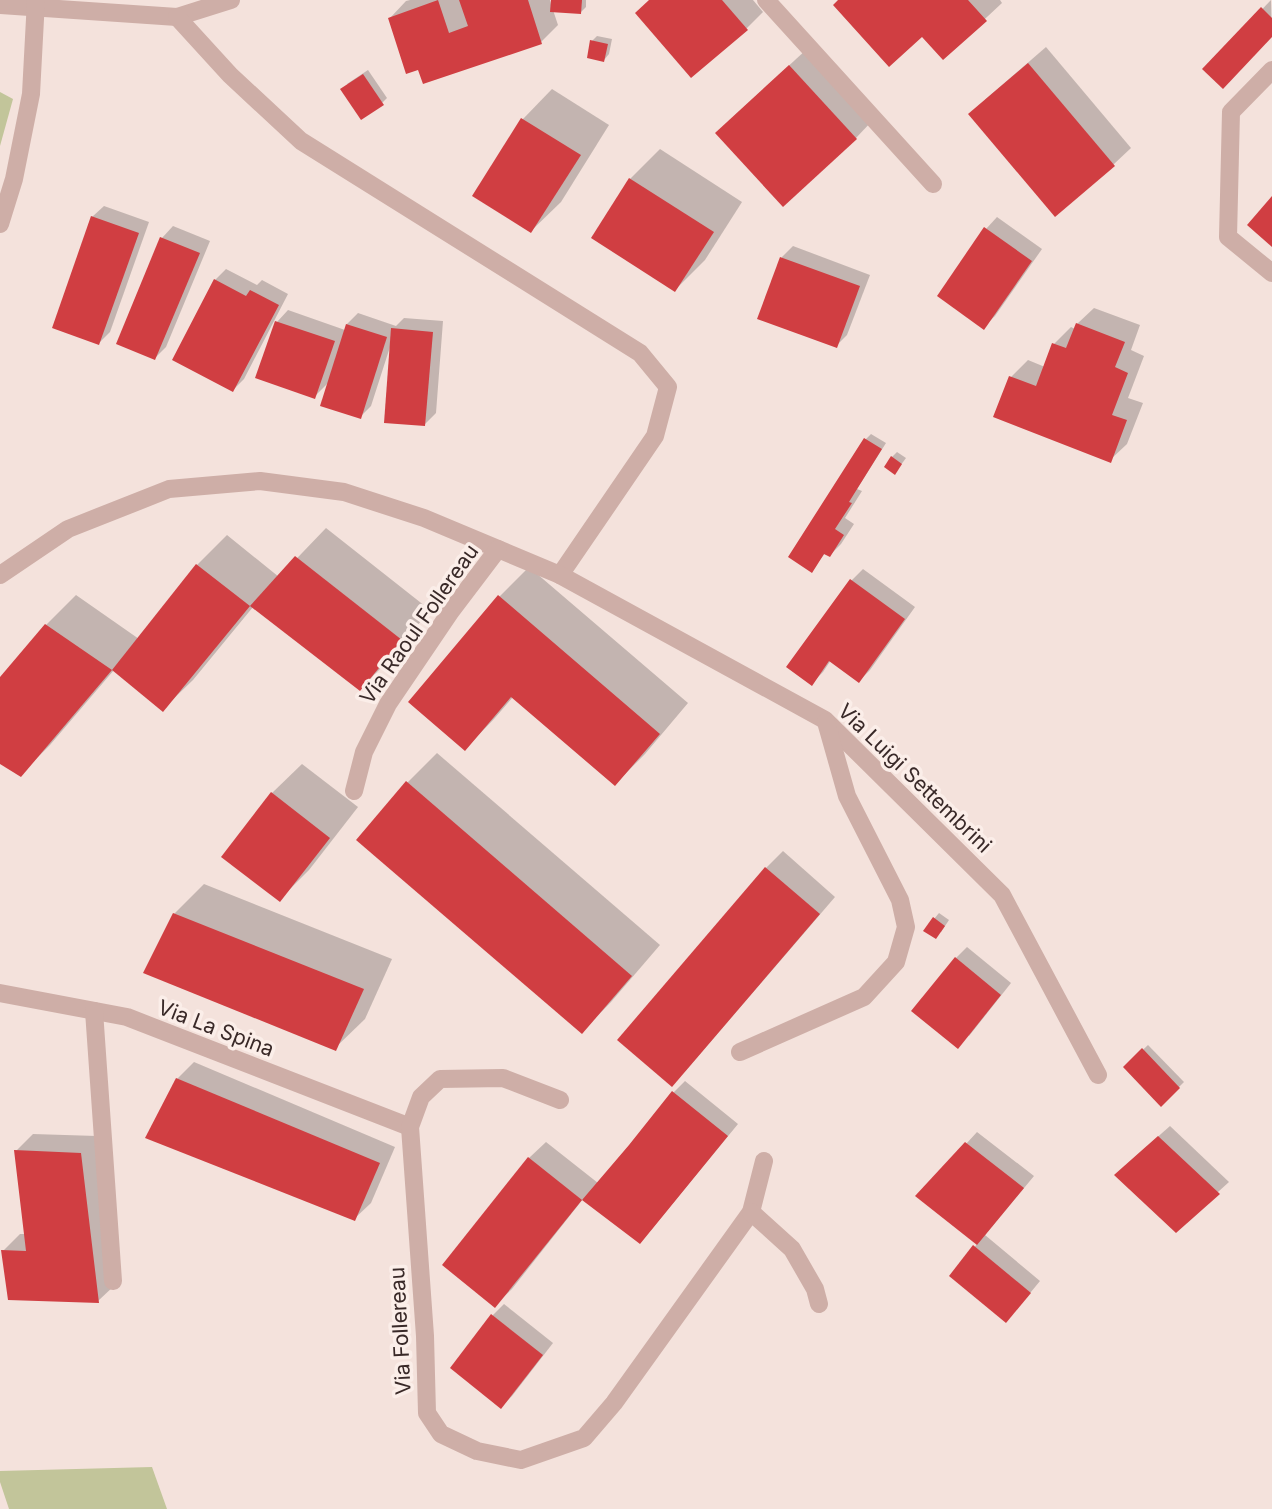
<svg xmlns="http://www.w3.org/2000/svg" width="1272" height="1509" font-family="Inter,sans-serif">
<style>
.green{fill:#c2c59a}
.shadow{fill:#0003}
.building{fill:#d03e42}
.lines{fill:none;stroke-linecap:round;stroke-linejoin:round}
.minor{stroke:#ceaea7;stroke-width:18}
.labels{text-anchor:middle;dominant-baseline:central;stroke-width:7;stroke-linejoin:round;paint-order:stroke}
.street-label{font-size:21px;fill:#392928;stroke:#fbeee9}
</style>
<rect width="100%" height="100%" fill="#f4e2dc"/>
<!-- green -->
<g class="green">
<path d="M0 92 13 99 0 146Z"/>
<path d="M152 1467 167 1509H9L0 1482V1471Z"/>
</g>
<!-- shadow -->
<g class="shadow">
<path d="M410 0H550L552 8 553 0H586V7L581 12 553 10 558 25 541 42 419 68 390 18 406 1Z"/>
<path d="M650 0H753L763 12 747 28 692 76Z"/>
<path d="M840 0H1000L1002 3 943 58 923 35Z"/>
<path d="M1271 0 1272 35 1205 69Z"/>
<path d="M597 36 612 39 609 54 604 60 592 41Z"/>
<path d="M1046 47 1131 148 1114 164 1055 215 970 114 987 98Z"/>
<path d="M807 49 872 121 856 138 734 116Z"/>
<path d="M368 70 387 98 382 103 347 84Z"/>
<path d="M552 89 609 125 561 202 531 231 474 195 523 119Z"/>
<path d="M660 149 742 202 705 260 675 290 630 179Z"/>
<path d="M104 206 149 222 110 332 99 343 92 217Z"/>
<path d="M997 217 1042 249 995 316 983 327 986 229Z"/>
<path d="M173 226 210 241 166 347 155 358 118 343 162 238Z"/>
<path d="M793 246 870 275 847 335 836 346 760 318 782 257Z"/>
<path d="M226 269 257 285 262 280 288 294 244 379 233 390 215 280Z"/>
<path d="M1094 308 1140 325 1131 350 1144 356 1128 398 1143 403 1127 444 1110 460 1011 377 1028 360 1045 367 1054 344 1071 327 1075 329 1077 324Z"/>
<path d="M288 310 345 330 347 324 358 313 396 326 404 318 443 321 436 413 425 424 390 347 371 406 360 417 329 382 314 397 277 322Z"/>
<path d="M871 434 886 443 857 489 862 491 845 518 854 524 841 544 830 555 826 552 812 570 791 557 866 439Z"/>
<path d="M897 452 906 458 895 473 892 457Z"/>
<path d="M326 528 430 610 390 659 360 689 253 607 193 680 163 709 114 670 50 745 20 775 0 762V680L46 625 76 595 139 639 197 565 227 535 279 577Z"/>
<path d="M529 567 688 703 645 754 615 784 513 697 494 719 465 749 499 597Z"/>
<path d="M863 569 915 607 870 670 859 681 831 660 823 672 811 684 788 667 852 580Z"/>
<path d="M437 753 660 945 611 1002 582 1032 407 783Z"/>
<path d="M302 764 358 807 309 870 279 900 272 793Z"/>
<path d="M783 851 835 897 688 1068 672 1085 619 1039 766 868Z"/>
<path d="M204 884 392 959 365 1019 335 1048 174 914Z"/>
<path d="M939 913 949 920 941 932 934 919Z"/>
<path d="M967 947 1011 983 969 1036 956 958Z"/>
<path d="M1148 1045 1184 1082 1161 1105 1125 1067Z"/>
<path d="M194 1062 395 1147 371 1203 354 1219 177 1079Z"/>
<path d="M685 1081 738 1124 651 1230 583 1199 512 1289 495 1305 529 1158 546 1142 598 1183 674 1092Z"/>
<path d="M1170 1126 1229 1182 1176 1230 1127 1164Z"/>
<path d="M977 1132 1034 1176 985 1235 1040 1281 1017 1309 951 1275 978 1243 966 1144Z"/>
<path d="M33 1134 97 1136 115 1285 98 1301 3 1251 20 1234H26L16 1151Z"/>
<path d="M504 1304 553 1343 512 1396 501 1407 493 1315Z"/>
</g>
<!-- building -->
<g class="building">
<path d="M438 0 449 33 468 26 459 0H528L542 44 423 84 418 70 406 74 388 18Z"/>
<path d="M551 0H582L581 14 550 12Z"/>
<path d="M649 0H722L748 30 691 78 635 13Z"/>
<path d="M838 0H968L987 21 943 60 922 37 889 67 833 5Z"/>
<path d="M1261 7 1272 18V37L1223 89 1202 69Z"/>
<path d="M590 40 608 44 604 62 587 58Z"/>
<path d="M1028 63 1115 166 1055 217 968 114Z"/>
<path d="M789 65 857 139 783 207 715 133Z"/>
<path d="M363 74 384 105 361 120 340 89Z"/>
<path d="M521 118 581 155 531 233 472 196Z"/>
<path d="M629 178 714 232 675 292 591 238Z"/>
<path d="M1272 196V247L1247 225Z"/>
<path d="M91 216 139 233 99 345 52 328Z"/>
<path d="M984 227 1032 261 984 330 937 296Z"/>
<path d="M160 237 200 253 155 360 116 344Z"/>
<path d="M780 257 860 286 837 348 757 319Z"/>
<path d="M214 279 246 296 250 290 279 305 233 392 172 360Z"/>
<path d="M275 321 335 341 315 399 255 378Z"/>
<path d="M1076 323 1125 342 1115 367 1128 373 1112 415 1127 420 1111 463 993 417 1009 376 1036 386 1052 343 1066 348Z"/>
<path d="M346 324 387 337 361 419 320 406Z"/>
<path d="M391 328 433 332 425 426 384 423Z"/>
<path d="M864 438 882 449 849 502 852 503 835 529 844 535 830 557 824 554 812 573 788 557Z"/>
<path d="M891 456 902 464 895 475 884 467Z"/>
<path d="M295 556 402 640 360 691 250 606Z"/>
<path d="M196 564 250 606 163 712 112 670Z"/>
<path d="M850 579 905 619 859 683 829 661 812 686 786 667Z"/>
<path d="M498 595 660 734 615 786 511 697 465 751 408 702Z"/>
<path d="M45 624 112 670 21 777 0 764V677Z"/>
<path d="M406 781 632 976 582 1034 356 840Z"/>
<path d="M271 792 330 838 280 902 221 857Z"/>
<path d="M765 867 820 914 672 1087 617 1040Z"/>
<path d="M173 913 364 989 336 1051 143 973Z"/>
<path d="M933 917 945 926 936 939 923 931Z"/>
<path d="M955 957 1001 995 958 1049 911 1011Z"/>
<path d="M1142 1048 1180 1088 1161 1107 1123 1067Z"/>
<path d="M176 1078 380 1163 355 1221 145 1138Z"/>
<path d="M672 1091 728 1136 640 1244 582 1200 629 1145Z"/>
<path d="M1158 1136 1220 1194 1176 1233 1114 1175Z"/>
<path d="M965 1142 1024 1188 977 1245 915 1196Z"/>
<path d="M14 1150 81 1153 99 1303 8 1300 1 1250 26 1251Z"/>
<path d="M528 1157 582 1200 495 1308 442 1265Z"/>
<path d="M973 1245 1031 1293 1006 1323 949 1276Z"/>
<path d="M491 1314 543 1355 501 1409 450 1368Z"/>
</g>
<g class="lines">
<!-- minor -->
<g class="minor">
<path d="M766 0 933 184"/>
<path d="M0 5 177 17 231 0"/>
<path d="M177 17 230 75 301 141 640 353 668 387 655 436 560 575"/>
<path d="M1272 70 1231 112 1228 237 1272 273"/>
<path d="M0 224 14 179 31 94 36 0"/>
<path d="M0 575 68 529 169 489 260 481 344 492 424 518 560 575 825 720 1002 895 1098 1075"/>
<path d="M354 791 364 752 388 704 451 611 498 549"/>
<path d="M0 993 127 1017 410 1127"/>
<path d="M94 1011 113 1281"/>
<path d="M740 1052 864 997 896 962 906 927 900 900 847 796 826 722"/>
<path d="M560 1100 503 1078 440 1079 421 1097 410 1127 425 1336 427 1413 441 1434 477 1451 521 1460 584 1438 614 1403 751 1212 764 1161"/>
<path d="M751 1212 792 1249 815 1289 819 1304"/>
</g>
</g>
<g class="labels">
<!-- street labels -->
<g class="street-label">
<text transform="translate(419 624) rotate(-55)">Via Raoul Follereau</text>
<text transform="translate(915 778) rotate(44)">Via Luigi Settembrini</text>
<text transform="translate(216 1028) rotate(21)">Via La Spina</text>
<text transform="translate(400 1331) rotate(-93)">Via Follereau</text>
</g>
</g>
</svg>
